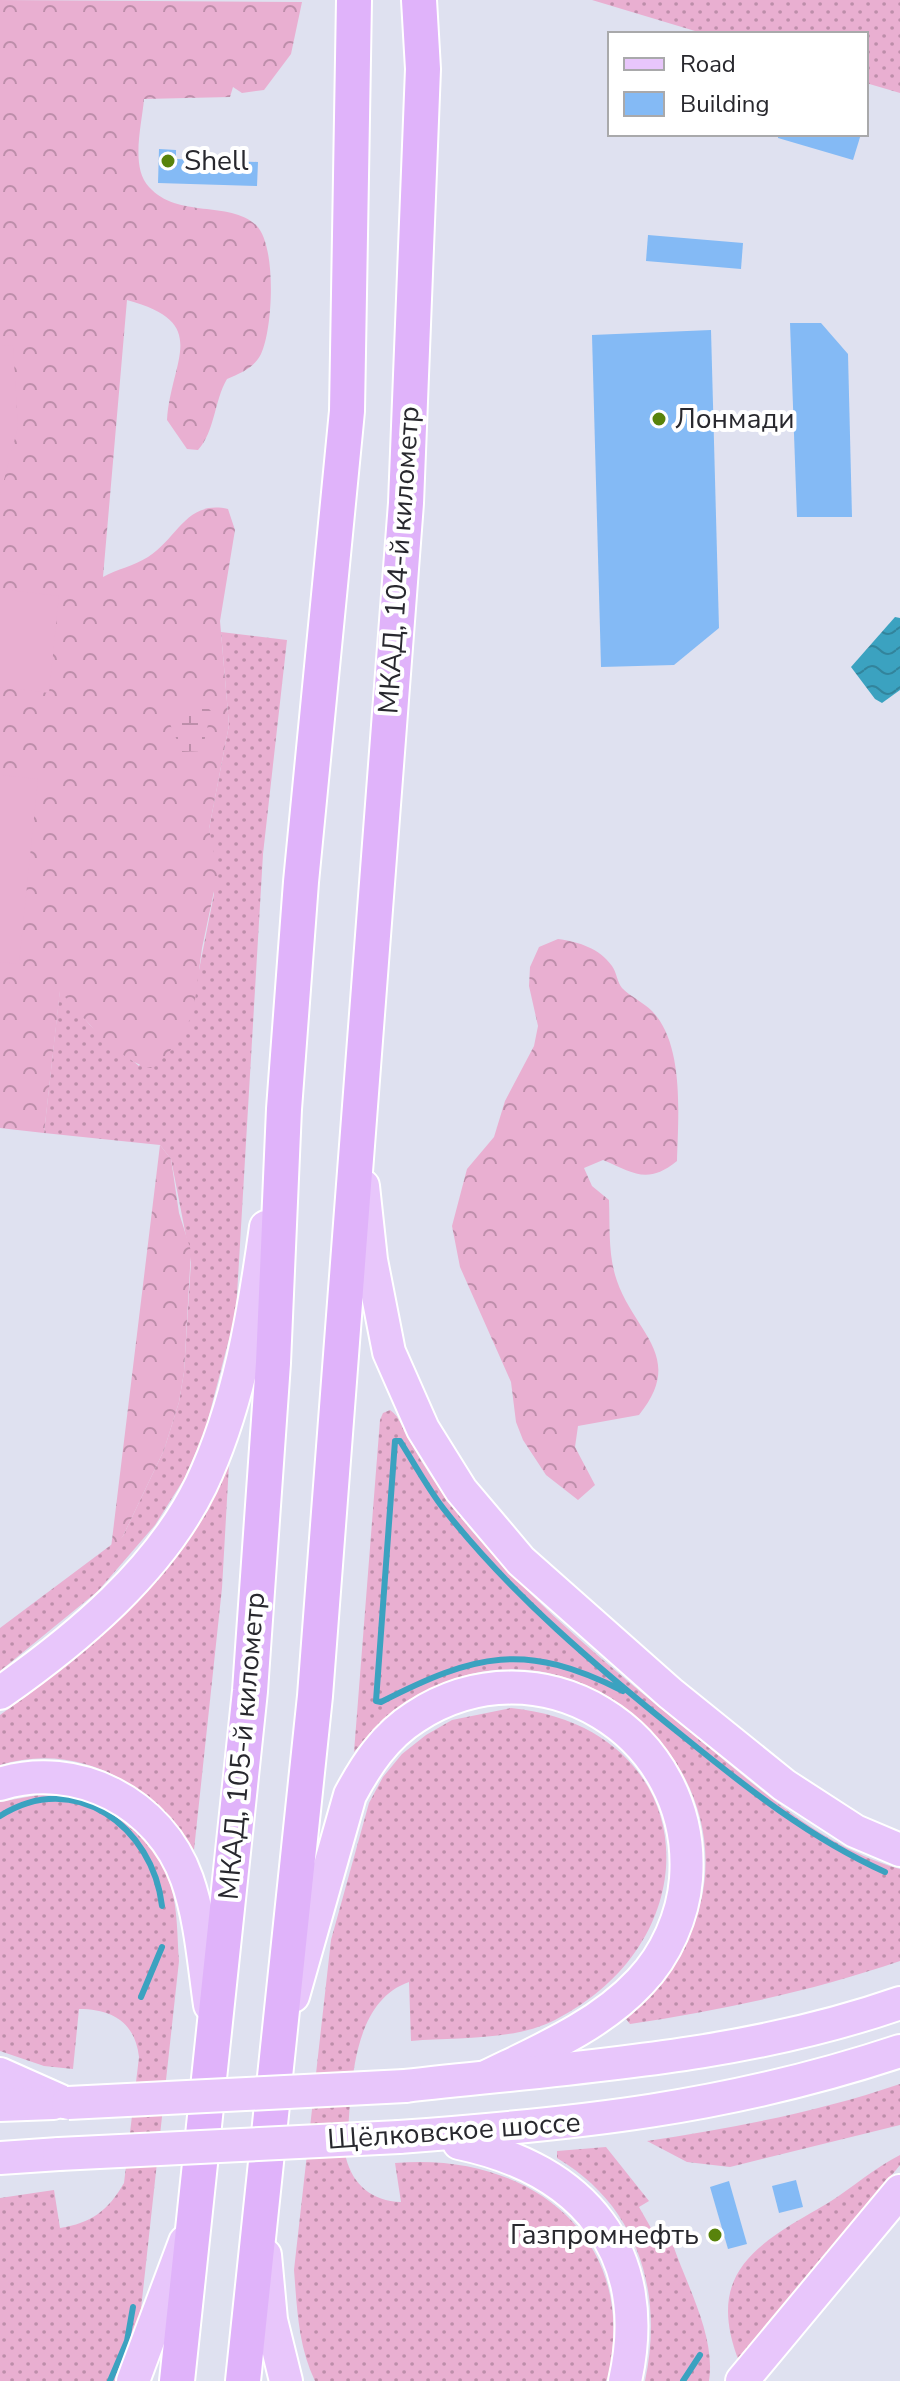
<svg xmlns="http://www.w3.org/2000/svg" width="900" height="2381" font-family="'Nunito Sans',sans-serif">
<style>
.grass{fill:url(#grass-dots)}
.forest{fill:url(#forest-crowns)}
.wetland{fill:url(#wetland-marsh)}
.pitch{fill:#e9afd1}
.water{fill:url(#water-waves)}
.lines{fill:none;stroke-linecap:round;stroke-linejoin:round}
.stream{stroke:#3ba2c0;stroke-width:6}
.building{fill:#84baf5}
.primary-casing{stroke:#fff;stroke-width:36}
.trunk-casing{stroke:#fff;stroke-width:38}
.primary{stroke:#e8c6fb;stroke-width:32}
.trunk{stroke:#e0b3fa;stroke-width:34}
.primary-bridge-casing{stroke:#fff;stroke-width:36;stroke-linecap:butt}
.primary-bridge{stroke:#e8c6fb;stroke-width:32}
.poi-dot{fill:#58830c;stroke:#fff;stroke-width:3}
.labels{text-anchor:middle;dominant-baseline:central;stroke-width:8;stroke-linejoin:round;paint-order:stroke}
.poi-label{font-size:28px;fill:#28282e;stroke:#fff;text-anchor:start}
.street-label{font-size:28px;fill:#28282e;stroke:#fff}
</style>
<defs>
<pattern id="grass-dots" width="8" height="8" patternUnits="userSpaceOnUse" patternTransform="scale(2)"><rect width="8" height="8" fill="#e9afd1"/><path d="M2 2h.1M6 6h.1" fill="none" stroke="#bd8eaa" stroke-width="1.8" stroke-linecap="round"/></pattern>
<pattern id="forest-crowns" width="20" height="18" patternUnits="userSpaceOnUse" patternTransform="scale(2)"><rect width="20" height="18" fill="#e9afd1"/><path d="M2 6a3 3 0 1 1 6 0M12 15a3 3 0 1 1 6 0" fill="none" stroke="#bd8eaa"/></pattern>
<pattern id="wetland-marsh" width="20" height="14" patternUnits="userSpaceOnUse" patternTransform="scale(2)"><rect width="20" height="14" fill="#e9afd1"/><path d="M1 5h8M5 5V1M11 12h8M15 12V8" fill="none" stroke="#bd8eaa"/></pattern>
<pattern id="water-waves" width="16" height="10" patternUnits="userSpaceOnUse" patternTransform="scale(2)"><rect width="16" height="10" fill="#3ba2c0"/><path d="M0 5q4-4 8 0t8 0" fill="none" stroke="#32849c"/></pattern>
</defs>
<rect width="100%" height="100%" fill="#dfe1f0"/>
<!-- grass -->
<g class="grass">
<path d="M592 0H900V93L866 83V34H705Z"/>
<path d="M221 632 287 640 263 854 236 1312 205 1431 184 1479 155 1525 98 1591 0 1671V1628L123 1536 164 1450 179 1402 184 1372 191 1262 171 1159 160 1145 44 1133 60 989 90 1025 139 1066 199 970 214 894 209 829 229 725Z"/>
<path d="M390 1410C401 1417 402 1430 409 1440 427 1472 447 1502 471 1530 538 1609 622 1677 702 1742 761 1790 825 1849 900 1869V1961C812 1991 723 2010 630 2024L626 2019C853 1819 541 1524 354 1752L380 1420 383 1413Z"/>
<path d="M229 1464 222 1588 194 1850C153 1784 78 1741 0 1765V1715C95 1648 182 1572 229 1464Z"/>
<path d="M511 1708C701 1727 718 1937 555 2020 514 2041 456 2037 411 2041L409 1982C346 2004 352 2102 346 2158 353 2185 372 2201 401 2202L395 2163C528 2151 640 2236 608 2377L606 2381H315C298 2346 297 2307 294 2270L331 1940 369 1803 383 1777 402 1754 426 1735 452 1720Z"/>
<path d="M38 1795C96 1797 154 1827 171 1887 178 1910 177 1937 179 1961L141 2309 115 2381H0V2198L54 2190 60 2228C91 2223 108 2211 124 2183L139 2057C135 2022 112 2009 79 2009L73 2069 44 2066 0 2051V1802Z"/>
<path d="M900 2084V2125L730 2167 687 2162 647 2141C733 2128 818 2112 900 2084Z"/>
<path d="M606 2147 649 2201 639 2207 663 2249 673 2245C687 2286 716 2337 709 2381H645C664 2292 638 2206 557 2158V2151Z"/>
<path d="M900 2155V2165L740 2364C703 2272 757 2244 828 2203 852 2188 874 2168 900 2155Z"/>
</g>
<!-- forest -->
<g class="forest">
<path d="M0 0 302 2 291 54 264 90 242 93 233 87 230 97 144 99C142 124 130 167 149 187 178 219 229 200 256 225 277 245 273 329 261 354 254 368 241 373 227 379 214 401 215 431 198 450L187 449 167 420C171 359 212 323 127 300L103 577C117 569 134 566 148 557 179 537 186 500 228 509L235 530 220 621 229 725 209 829 218 872 202 948 193 1015 168 1054 151 1068C121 1064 79 1013 60 991L44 1133 0 1128Z"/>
<path d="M558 939C579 942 599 948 612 966 617 973 617 982 622 988 631 997 643 1002 652 1011 685 1045 678 1118 677 1161 647 1185 634 1173 603 1160L584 1168 592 1186 609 1200C610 1227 608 1256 617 1281 635 1333 686 1357 639 1415L578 1426 575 1447 595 1485 578 1500 546 1475 523 1440 516 1422 511 1382 460 1267 452 1226 467 1169 494 1137 505 1101 534 1046 538 1026 529 986 530 967 539 947Z"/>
<path d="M160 1145 171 1159 179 1213 191 1251 184 1372 179 1402 164 1450 123 1536 111 1548Z"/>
</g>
<!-- wetland -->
<path class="wetland" d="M200 700 211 711 202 751 182 752 170 724 173 714Z"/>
<!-- pitch -->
<g class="pitch">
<path d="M13 345 18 427 0 495V346Z"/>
<path d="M0 589 59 596 49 693 0 687Z"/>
<path d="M0 775 38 779 19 964 0 962Z"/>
</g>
<!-- water -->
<path class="water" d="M895 617 900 618V690L882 703 875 699 851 667Z"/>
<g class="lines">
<!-- stream -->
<g class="stream">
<path d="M623 1691C525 1641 475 1654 381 1702L376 1701 395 1441H400C414 1463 427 1487 443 1508 511 1595 598 1668 684 1737 748 1789 810 1838 885 1872"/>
<path d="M0 1816C75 1768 153 1827 162 1906"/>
<path d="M141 1997 162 1947"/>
<path d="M110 2381 127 2341 133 2307"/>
<path d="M683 2381 700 2355"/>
</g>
</g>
<!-- building -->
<g class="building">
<path d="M778 134H861L853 160 778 138Z"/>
<path d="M159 149 176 150V159L258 162 257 186 158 183Z"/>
<path d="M648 235 743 243 741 269 646 261Z"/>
<path d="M790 323H821L848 354 852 517H797Z"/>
<path d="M711 330 719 628 674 665 601 667 592 335Z"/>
<path d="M796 2180 803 2207 779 2213 772 2186Z"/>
<path d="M729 2181 747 2244 728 2249 710 2187Z"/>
</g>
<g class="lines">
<!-- primary casing -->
<g class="primary-casing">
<g id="primary">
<path d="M363 1186 371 1260 389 1352 423 1429 461 1490 521 1561 670 1693 784 1785 855 1831 900 1850"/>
<path d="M0 1693C77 1639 159 1571 201 1485 239 1405 254 1314 266 1227"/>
<path d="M0 1784C77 1760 160 1803 187 1879 201 1919 204 1964 210 2005"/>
<path d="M293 1996 350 1795C366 1765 385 1736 415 1717 539 1636 697 1733 686 1879 683 1916 666 1955 640 1982 599 2026 539 2051 486 2077"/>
<path d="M0 2074 63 2102"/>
<path d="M405 2086C572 2067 740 2059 900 2003"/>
<path d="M0 2105 53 2103"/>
<path d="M399 2137C577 2124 729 2108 900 2051"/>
<path d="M459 2143C583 2169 654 2252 625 2381"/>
<path d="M0 2158 59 2154"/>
<path d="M265 2255 271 2320 286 2381"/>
<path d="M133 2381 185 2242"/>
<path d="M742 2381 900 2191"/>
</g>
</g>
<!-- trunk casing -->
<g class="trunk-casing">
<g id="trunk">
<path d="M177 2381 250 1691 273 1363 284 1109 301 882 347 411 354 0"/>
<path d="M243 2381 315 1696 406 503 423 69 419 0"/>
</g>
</g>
<!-- primary -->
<use href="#primary" class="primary"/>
<!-- trunk -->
<use href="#trunk" class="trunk"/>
<!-- primary-bridge casing -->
<g class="primary-bridge-casing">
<g id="primary-bridge">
<path d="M68 2103 405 2086"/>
<path d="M59 2154 399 2137"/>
</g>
</g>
<!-- primary-bridge -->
<use href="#primary-bridge" class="primary-bridge"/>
</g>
<!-- markers -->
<g class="poi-dot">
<circle cx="168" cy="161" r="8"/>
<circle cx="659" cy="419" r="8"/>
<circle cx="715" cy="2235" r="8"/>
</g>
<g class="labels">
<!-- poi labels -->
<g class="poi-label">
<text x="184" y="161">Shell</text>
<text x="675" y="419">Лонмади</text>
<text x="699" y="2235" text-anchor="end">Газпромнефть</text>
</g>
<!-- street labels -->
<g class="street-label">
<text transform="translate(399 560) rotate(-86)">МКАД, 104-й километр</text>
<text transform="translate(242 1746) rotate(-85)">МКАД, 105-й километр</text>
<text transform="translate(454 2131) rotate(-4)">Щёлковское шоссе</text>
</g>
</g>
<!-- legend -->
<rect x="608" y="32" width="260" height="104" fill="#ffffff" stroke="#a9a9ab" stroke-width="2"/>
<rect x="624" y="58" width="40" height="12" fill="#e8c6fb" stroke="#a9a9ab" stroke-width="2"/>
<text x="680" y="72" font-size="24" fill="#28282e">Road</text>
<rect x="624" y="92" width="40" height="24" fill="#84baf5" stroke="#a9a9ab" stroke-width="2"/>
<text x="680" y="112" font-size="24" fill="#28282e">Building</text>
</svg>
